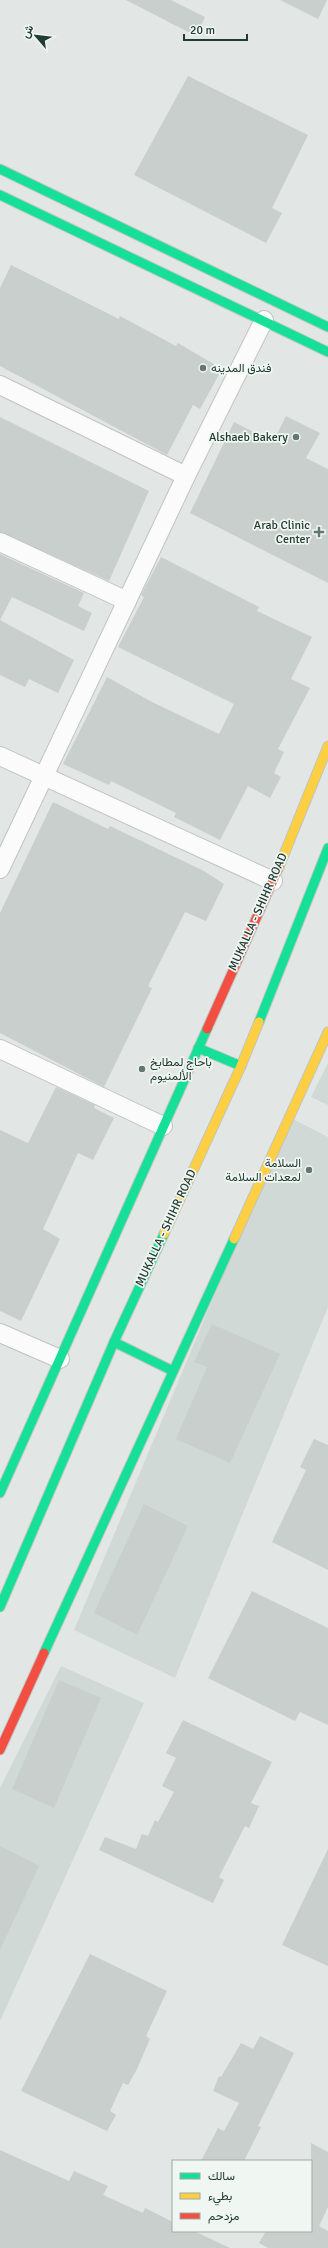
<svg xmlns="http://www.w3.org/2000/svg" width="328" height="2248" font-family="Signika,Vazirmatn,sans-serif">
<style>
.built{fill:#d0d9d5}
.building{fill:#c9cfcc}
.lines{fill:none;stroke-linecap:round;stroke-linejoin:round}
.street-casing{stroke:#bfc4c2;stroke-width:20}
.fast-casing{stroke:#bec5c2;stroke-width:11}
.slow-casing{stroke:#bec5c2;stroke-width:11}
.jam-casing{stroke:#bec5c2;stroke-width:11}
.street{stroke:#fbfbfb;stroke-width:18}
.fast{stroke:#16e098;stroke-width:9}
.slow{stroke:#ffcf43;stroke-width:9}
.jam{stroke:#f24e42;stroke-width:9}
.poi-dot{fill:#657771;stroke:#f0f7f3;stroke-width:1.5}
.labels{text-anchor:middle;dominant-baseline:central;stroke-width:3.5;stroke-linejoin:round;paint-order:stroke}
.poi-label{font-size:12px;fill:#213a32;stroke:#f0f7f3;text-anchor:end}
.street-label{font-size:12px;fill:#213a32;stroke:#f0f7f3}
</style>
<rect width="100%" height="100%" fill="#e2e7e5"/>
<!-- built -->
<g class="built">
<path d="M328 1063V1105L311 1097Z"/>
<path d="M289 1117 328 1137V1307L175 1678 74 1630Z"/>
<path d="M61 1666 144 1703 0 2021V1788Z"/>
</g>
<!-- building -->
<g class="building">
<path d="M126 0H171L205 17 196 36Z"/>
<path d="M280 0H327L318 19Z"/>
<path d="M188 76 308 135 272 208 282 213 266 243 134 175Z"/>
<path d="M11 265 119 319 120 316 176 346 178 343 222 369 200 409 193 405 167 455 0 366V288Z"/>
<path d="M286 416 320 433 306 458 328 469V583L190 513 234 422 273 442Z"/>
<path d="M0 417 149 491 109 581 0 532Z"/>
<path d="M0 554 84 593 78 606 92 613 84 631 12 597 0 620 74 660 58 693 29 679 25 687 0 675Z"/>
<path d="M161 557 259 607 257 611 312 637 291 679 310 688 278 749 284 752 274 773 281 777 270 798 248 786 220 840 174 817 176 813 111 781 109 785 63 764 107 677 150 701 219 734 234 704 118 647 144 597 141 595Z"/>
<path d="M53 802 108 829 110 826 204 871 224 884 206 921 185 912 148 986 152 988 104 1087 0 1033V913Z"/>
<path d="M56 1087 95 1105 94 1108 114 1118 93 1160 78 1153 43 1229 60 1239 21 1321 0 1311V1130L28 1143Z"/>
<path d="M212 1324 280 1354 230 1463 176 1439 207 1367 194 1362Z"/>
<path d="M314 1439 328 1445V1570L272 1542 306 1470 300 1467Z"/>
<path d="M144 1504 188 1526 137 1635 94 1613Z"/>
<path d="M252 1591 328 1628V1725L300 1712 295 1721 208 1678Z"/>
<path d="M59 1680 101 1698 54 1808 12 1789Z"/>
<path d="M183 1720 272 1762 251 1803 259 1806 249 1828 245 1826 219 1877 224 1880 213 1903 99 1850 105 1837 136 1849 142 1834 148 1836 155 1820 158 1822 174 1792 162 1786 176 1758 166 1753Z"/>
<path d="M0 1846 39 1866 0 1950Z"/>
<path d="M328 1849V1966L282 1945Z"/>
<path d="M90 1954 167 1991 146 2036 150 2039 137 2069 128 2085 123 2083 110 2111 116 2115 107 2131 21 2091Z"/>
<path d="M260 2036 294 2053 258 2126 261 2127 244 2161H201L218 2128 224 2131 239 2103 213 2091 219 2076 221 2077 241 2043 253 2049Z"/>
<path d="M311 2143 328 2152V2207L319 2226 328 2231V2248H268L259 2243 266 2231H311Z"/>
<path d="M0 2150 69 2181 74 2171 108 2186 103 2195 143 2213 145 2208 173 2222V2231H194L230 2248H0Z"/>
</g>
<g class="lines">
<!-- street casing -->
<g class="street-casing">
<g id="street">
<path d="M0 385 186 476"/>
<path d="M0 542 127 601"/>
<path d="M0 756 273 881"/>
<path d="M0 869 186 476 264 320"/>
<path d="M0 1049 163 1126"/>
<path d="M0 1333 60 1359"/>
</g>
</g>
<!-- fast casing -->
<g class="fast-casing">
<g id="fast">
<path d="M0 169 328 327"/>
<path d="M0 195 328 352"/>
<path d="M259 1022 328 848"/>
<path d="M198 1048 241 1066"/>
<path d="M114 1342 173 1371"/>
<path d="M0 1493 207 1029"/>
<path d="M0 1607 114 1342 164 1234"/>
<path d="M44 1653 234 1239"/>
</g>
</g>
<!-- slow casing -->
<g class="slow-casing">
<g id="slow">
<path d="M279 867 328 746"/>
<path d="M164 1234 241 1066 259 1022"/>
<path d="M234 1239 328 1032"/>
</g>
</g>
<!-- jam casing -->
<g class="jam-casing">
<g id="jam">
<path d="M207 1029 279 867"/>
<path d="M0 1750 44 1653"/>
</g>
</g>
<!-- street -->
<use href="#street" class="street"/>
<!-- fast -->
<use href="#fast" class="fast"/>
<!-- slow -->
<use href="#slow" class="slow"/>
<!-- jam -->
<use href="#jam" class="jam"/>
</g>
<!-- markers -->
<g class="poi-dot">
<circle cx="203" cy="368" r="4"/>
<circle cx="296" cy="437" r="4"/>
<path d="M317 526h4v4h4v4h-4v4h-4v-4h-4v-4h4z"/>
<circle cx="142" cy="1069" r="4"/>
<circle cx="309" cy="1170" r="4"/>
</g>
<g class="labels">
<!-- poi labels -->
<g class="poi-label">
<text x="211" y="368" text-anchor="start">فندق المدينه</text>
<text x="288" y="437">Alshaeb Bakery</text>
<text x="310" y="525">Arab Clinic<tspan x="310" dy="14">Center</tspan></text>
<text x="150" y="1062" text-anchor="start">باحاج لمطابخ<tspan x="150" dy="14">الألمنيوم</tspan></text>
<text x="301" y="1163">السلامة<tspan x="301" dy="14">لمعدات السلامة</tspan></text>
</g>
<!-- street labels -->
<g class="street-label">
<text transform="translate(258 912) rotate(-66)">MUKALLA - SHIHR ROAD</text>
<text transform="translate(166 1228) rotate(-65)">MUKALLA - SHIHR ROAD</text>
</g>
</g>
<!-- legend -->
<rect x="172" y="2160" width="140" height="72" fill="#f0f7f3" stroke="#9daba6"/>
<rect x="180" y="2173" width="20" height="6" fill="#16e098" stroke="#9daba6"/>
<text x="208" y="2180" font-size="12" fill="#213a32">سالك</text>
<rect x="180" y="2193" width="20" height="6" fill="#ffcf43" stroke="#9daba6"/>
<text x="208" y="2200" font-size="12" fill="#213a32">بطيء</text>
<rect x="180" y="2213" width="20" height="6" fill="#f24e42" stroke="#9daba6"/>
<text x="208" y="2220" font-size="12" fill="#213a32">مزدحم</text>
<!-- north arrow -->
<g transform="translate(36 36) rotate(298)" stroke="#f0f7f3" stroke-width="3" paint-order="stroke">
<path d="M0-3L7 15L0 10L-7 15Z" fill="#213a32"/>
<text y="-6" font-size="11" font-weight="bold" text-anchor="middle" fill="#213a32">ش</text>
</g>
<!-- scale -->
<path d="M184 34v6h63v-6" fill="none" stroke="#213a32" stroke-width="2"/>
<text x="190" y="34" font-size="12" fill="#213a32" stroke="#f0f7f3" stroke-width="3" paint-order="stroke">20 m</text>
</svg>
